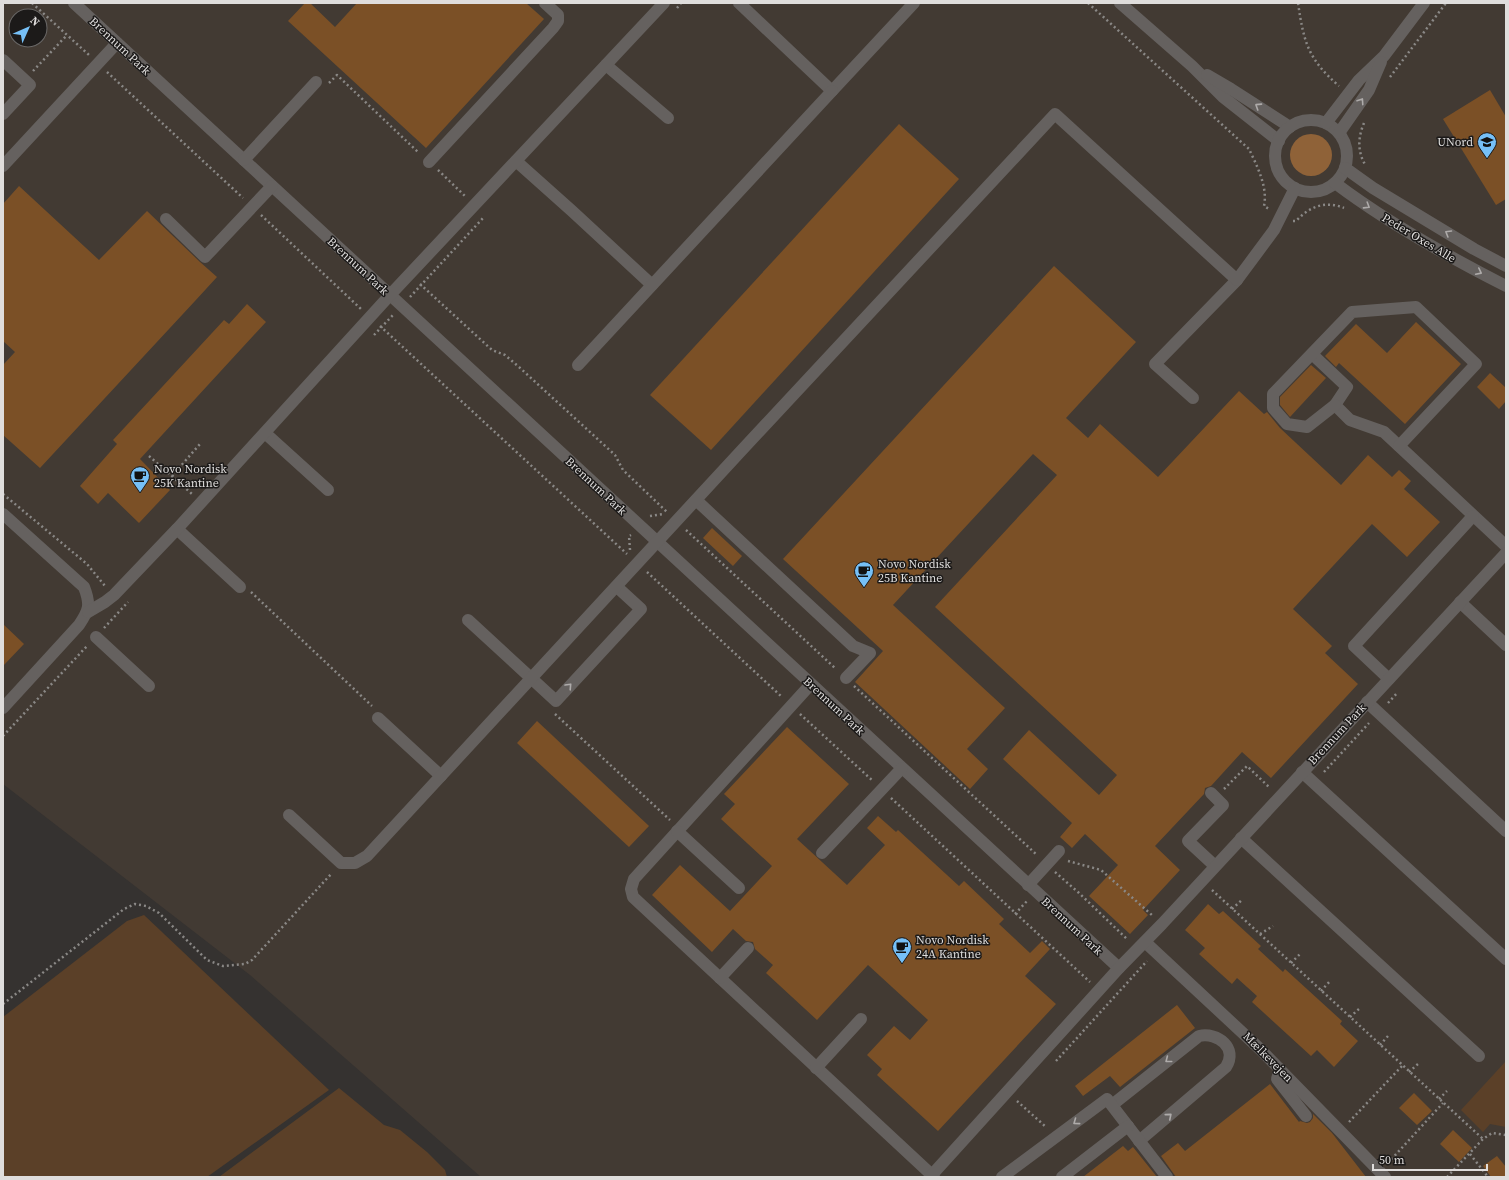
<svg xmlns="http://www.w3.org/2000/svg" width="1509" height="1180" font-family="'Source Serif 4',serif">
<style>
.built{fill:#423a33;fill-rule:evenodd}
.green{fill:#5b4028}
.forest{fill:#8f6238}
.building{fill:#7b5026}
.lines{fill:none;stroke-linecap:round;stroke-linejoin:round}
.path{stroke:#8a8886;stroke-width:2.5;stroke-dasharray:2 3;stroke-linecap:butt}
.minor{stroke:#65615f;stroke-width:12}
.oneway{stroke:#aeabaa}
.labels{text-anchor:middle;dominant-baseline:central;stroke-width:3;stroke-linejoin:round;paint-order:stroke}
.street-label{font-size:12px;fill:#dfdddc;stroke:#1c1a19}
.poi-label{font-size:12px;fill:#dfdddc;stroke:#1c1a19;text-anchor:start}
</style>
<rect width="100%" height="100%" fill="#353230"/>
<!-- built -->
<path class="built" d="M3 3H1506V1177H481L250 975 3 784ZM16 16H40V40H16Z"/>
<!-- green -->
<g class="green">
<path d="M144 915 329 1090 207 1177H3V1017L127 921Z"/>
<path d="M1506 1061V1127L1490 1124 1483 1132 1461 1110Z"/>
<path d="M339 1088 384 1125 400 1130 427 1152 445 1170 447 1177H219Z"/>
</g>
<!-- forest -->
<circle class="forest" cx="1311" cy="155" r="21"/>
<!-- building -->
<g class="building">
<path d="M305 3H310L335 27 357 3H526L544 19 426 148 288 21Z"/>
<path d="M1490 90 1506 117V199L1496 205 1443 119Z"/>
<path d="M899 124 959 179 711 450 650 395Z"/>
<path d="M19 186 99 260 147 211 200 262 217 277 195 301 40 468 3 435V365L15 352 3 341V204Z"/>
<path d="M1054 266 1136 342 1066 418 1088 438 1100 424 1158 477 1239 391 1264 414 1267 412 1280 428 1341 485 1368 455 1392 477 1399 470 1411 481 1404 489 1440 522 1407 557 1372 524 1293 609 1332 646 1325 653 1358 684 1271 778 1242 752 1211 786 1205 788 1204 794 1155 846 1180 870 1143 910 1148 915 1130 934 1089 896 1118 865 1085 834 1072 848 1060 837 1072 823 1003 759 1029 730 1099 795 1117 775 935 607 1057 475 1033 454 893 605 1005 708 967 749 988 769 970 789 855 682 883 651 783 559Z"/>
<path d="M247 304 266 322 140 459 170 490 139 523 108 493 98 504 80 486 117 444 113 440 224 320 229 324Z"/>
<path d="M1416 322 1461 364 1405 424 1339 363 1336 367 1325 356 1356 324 1387 353Z"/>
<path d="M1311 365 1326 378 1290 417 1280 405V397Z"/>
<path d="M1490 373 1506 388V401L1499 409 1477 387Z"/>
<path d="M712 528 742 556 733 566 703 538Z"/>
<path d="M3 624 24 644 3 666Z"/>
<path d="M537 721 649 826 629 847 517 743Z"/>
<path d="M787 727 849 784 797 839 847 885 885 845 867 828 878 816 896 832 898 830 959 886 964 881 1004 919 999 924 1030 953 1042 941 1050 949 1025 976 1056 1004 938 1131 877 1075 882 1069 867 1055 894 1026 910 1040 928 1020 868 965 817 1020 766 973 773 965 755 949 753 942 746 941 733 929 712 952 652 895 680 865 730 911 772 866 721 819 735 804 724 794Z"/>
<path d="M1208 904 1219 914 1223 911 1261 946 1258 949 1283 972 1285 969 1342 1021 1340 1024 1358 1041 1334 1067 1317 1050 1311 1056 1252 1002 1257 996 1237 978 1232 984 1199 954 1205 948 1185 930Z"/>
<path d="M1177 1005 1195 1028 1120 1087 1110 1076 1083 1096 1075 1086Z"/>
<path d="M1270 1084 1299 1122 1300 1121 1307 1123 1310 1122 1313 1118V1114L1332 1133 1366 1177H1176L1161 1156 1178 1143 1185 1151Z"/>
<path d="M1414 1093 1432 1111 1417 1125 1399 1108Z"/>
<path d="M1453 1130 1472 1148 1459 1162 1440 1144Z"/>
<path d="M1123 1146 1128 1151 1133 1147 1157 1177H1083Z"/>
<path d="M1497 1156 1506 1167V1177H1491L1483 1166Z"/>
</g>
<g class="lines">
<!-- path -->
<g class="path">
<path d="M32 3 89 55"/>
<path d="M1088 3 1249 149C1257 166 1268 187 1264 206L1269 209"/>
<path d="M1298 3C1304 43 1308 59 1339 86"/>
<path d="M677 8 681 3"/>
<path d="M33 71 67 35"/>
<path d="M107 72 243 198"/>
<path d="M1390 77 1446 3"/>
<path d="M329 83 337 75 419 153"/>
<path d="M1364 123C1358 137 1357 152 1366 166"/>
<path d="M438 170 466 197"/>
<path d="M261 215 361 309"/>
<path d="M1293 221H1296C1309 207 1325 200 1344 208"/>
<path d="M420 284 492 350 505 355 519 367 615 455 623 470 668 513"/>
<path d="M410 297 484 217"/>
<path d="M380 326 627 554"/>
<path d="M374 335 393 315"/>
<path d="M149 456 192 494"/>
<path d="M172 476 200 444"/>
<path d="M3 494 87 564 105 586"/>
<path d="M650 516 663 514"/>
<path d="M686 530 836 669"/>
<path d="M630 550 629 536 631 535"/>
<path d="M647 572 782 697"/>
<path d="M251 592 372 706"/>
<path d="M104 628 128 602"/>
<path d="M854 686 1037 855"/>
<path d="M1388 703 1398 692"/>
<path d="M555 714 670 820"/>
<path d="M800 714 873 781"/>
<path d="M3 736 87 646"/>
<path d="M1324 772 1369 723"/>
<path d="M1224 789 1247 766 1270 788"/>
<path d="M891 798 1090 982"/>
<path d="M1068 861 1101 870 1153 916"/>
<path d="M1055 872 1079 893 1128 940"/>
<path d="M1212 890 1483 1139"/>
<path d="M1232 909 1243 899"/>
<path d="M1015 914 1027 901"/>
<path d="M1260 934 1273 926"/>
<path d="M1291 963 1301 953"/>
<path d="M1321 991 1330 981"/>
<path d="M3 1004 124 909 135 904 146 906 159 913 207 960 223 966 245 964 252 960 332 873"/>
<path d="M1350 1017 1360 1008"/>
<path d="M1380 1045 1388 1036"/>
<path d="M1056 1061 1147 961"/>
<path d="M1409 1072 1419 1063"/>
<path d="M1439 1099 1447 1091"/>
<path d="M1017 1101 1046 1127"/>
<path d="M1349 1122 1402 1066"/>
<path d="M1470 1154 1488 1177"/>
<path d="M1388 1163 1443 1103"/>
<path d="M1447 1177 1483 1139 1492 1133 1506 1135"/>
</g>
<!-- minor -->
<g class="minor">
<path d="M74 3 1119 968"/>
<path d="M739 3 832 91 914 3"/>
<path d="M1120 3 1192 66 1223 97 1279 141"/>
<path d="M3 60 30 85 3 114"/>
<path d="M606 65 668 118"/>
<path d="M1207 75 1231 89 1290 127"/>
<circle cx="1311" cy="156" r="36"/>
<path d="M1326 123 1359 80 1384 56 1424 3"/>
<path d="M1339 133 1369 90 1381 62"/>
<path d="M244 160 316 82"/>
<path d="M516 161 572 211 652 285"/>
<path d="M429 162 553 28 558 21V15L545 3"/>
<path d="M3 166 117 43"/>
<path d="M1345 168 1373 188 1474 249 1506 266"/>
<path d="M1335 183C1388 223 1447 256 1506 286"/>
<path d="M166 219 205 257 272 186"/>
<path d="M1312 354 1347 387 1335 405 1350 420 1384 432 1506 546"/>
<path d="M578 365 832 91"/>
<path d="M1193 398 1155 364 1237 280"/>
<path d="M1335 405 1307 427 1287 424 1273 408V394L1352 312 1416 307 1476 364 1399 446"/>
<path d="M265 433 328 490"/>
<path d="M696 500 853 646 870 653 846 678"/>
<path d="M3 514 84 587C91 605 89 610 79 625L3 708"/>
<path d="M177 529 240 587"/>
<path d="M1460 602 1506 645"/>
<path d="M88 612 105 602 114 595 177 529 390 295 664 3"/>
<path d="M468 620 556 701 641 609 617 587"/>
<path d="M96 637 149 686"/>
<path d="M1389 679 1354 646 1473 516"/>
<path d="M811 684 634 879 631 889 633 897 934 1177"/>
<path d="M1367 702 1506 831"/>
<path d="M378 718 441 776"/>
<path d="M1302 772 1506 959"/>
<path d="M1211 793 1223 805 1188 841 1215 866"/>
<path d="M289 815 341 863H355L367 856 741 451 1055 114 1237 280 1274 230 1295 188"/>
<path d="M677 831 739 888"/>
<path d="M1241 838 1479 1056"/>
<path d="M822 853 902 768"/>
<path d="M1028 885 1059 851"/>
<path d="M1145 942 1261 1050 1385 1177"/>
<path d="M720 978 748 948"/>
<path d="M816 1068 861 1019"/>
<path d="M1280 1069 1277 1079 1306 1116"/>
<path d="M1112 1105 1199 1036C1218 1032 1238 1048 1226 1067L1139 1141"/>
<path d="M930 1177 1119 968 1162 924 1506 553"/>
<path d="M1002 1177 1107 1099 1167 1177"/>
<path d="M1062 1177 1128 1126"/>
</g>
</g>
<!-- one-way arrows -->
<defs><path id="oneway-chevron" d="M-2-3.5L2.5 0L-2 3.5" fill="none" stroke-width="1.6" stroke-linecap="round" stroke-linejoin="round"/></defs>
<g class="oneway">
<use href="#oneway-chevron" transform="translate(1361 101) rotate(-56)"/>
<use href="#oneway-chevron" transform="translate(1258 106) rotate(-147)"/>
<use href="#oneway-chevron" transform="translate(1367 206) rotate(32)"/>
<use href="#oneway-chevron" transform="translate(1448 233) rotate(-149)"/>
<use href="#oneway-chevron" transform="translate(1479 272) rotate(27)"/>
<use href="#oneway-chevron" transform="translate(569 686) rotate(-47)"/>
<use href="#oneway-chevron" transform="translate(1168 1060) rotate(142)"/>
<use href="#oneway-chevron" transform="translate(1169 1116) rotate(-40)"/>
<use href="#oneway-chevron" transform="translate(1076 1122) rotate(144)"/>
</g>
<!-- icons -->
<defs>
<g id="university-pin" transform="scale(1)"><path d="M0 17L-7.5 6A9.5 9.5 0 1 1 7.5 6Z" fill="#76c0f7" stroke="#1c1a19"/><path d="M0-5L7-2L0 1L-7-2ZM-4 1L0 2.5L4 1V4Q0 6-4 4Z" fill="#111"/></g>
<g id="cafe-pin" transform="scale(1)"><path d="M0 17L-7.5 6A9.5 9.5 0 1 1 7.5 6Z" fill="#76c0f7" stroke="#1c1a19"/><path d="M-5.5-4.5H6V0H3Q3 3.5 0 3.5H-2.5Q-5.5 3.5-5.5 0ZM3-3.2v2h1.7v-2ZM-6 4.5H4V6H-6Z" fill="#111"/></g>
</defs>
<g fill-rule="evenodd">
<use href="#university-pin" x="1487" y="142"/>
<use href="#cafe-pin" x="140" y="476"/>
<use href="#cafe-pin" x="864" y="571"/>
<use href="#cafe-pin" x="902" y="947"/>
</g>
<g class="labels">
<!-- street labels -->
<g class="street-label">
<text transform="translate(120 46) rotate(43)">Brennum Park</text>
<text transform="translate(1419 238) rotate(31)">Peder Oxes Alle</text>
<text transform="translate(358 266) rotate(43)">Brennum Park</text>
<text transform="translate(596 486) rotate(43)">Brennum Park</text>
<text transform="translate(834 706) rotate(43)">Brennum Park</text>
<text transform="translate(1337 734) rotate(-47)">Brennum Park</text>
<text transform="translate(1072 926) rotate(43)">Brennum Park</text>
<text transform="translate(1268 1057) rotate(45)">Mælkevejen</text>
</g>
<!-- poi labels -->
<g class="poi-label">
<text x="1473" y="142" text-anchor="end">UNord</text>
<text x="154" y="469">Novo Nordisk<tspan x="154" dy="14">25K Kantine</tspan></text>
<text x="878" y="564">Novo Nordisk<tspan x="878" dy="14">25B Kantine</tspan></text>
<text x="916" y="940">Novo Nordisk<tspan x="916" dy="14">24A Kantine</tspan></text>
</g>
</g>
<!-- border -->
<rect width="1509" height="1180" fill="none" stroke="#dfdddc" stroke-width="8"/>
<!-- north arrow -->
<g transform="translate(28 28) rotate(45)"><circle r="19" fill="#1c1a19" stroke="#6a6867"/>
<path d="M0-3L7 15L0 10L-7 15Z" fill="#76c0f7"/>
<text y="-6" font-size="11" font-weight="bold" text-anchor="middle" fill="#dfdddc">N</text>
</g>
<!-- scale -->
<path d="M1373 1164v6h114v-6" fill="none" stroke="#dfdddc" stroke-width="2"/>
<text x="1379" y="1164" font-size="12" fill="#dfdddc" stroke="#1c1a19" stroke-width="3" paint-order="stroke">50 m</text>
</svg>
